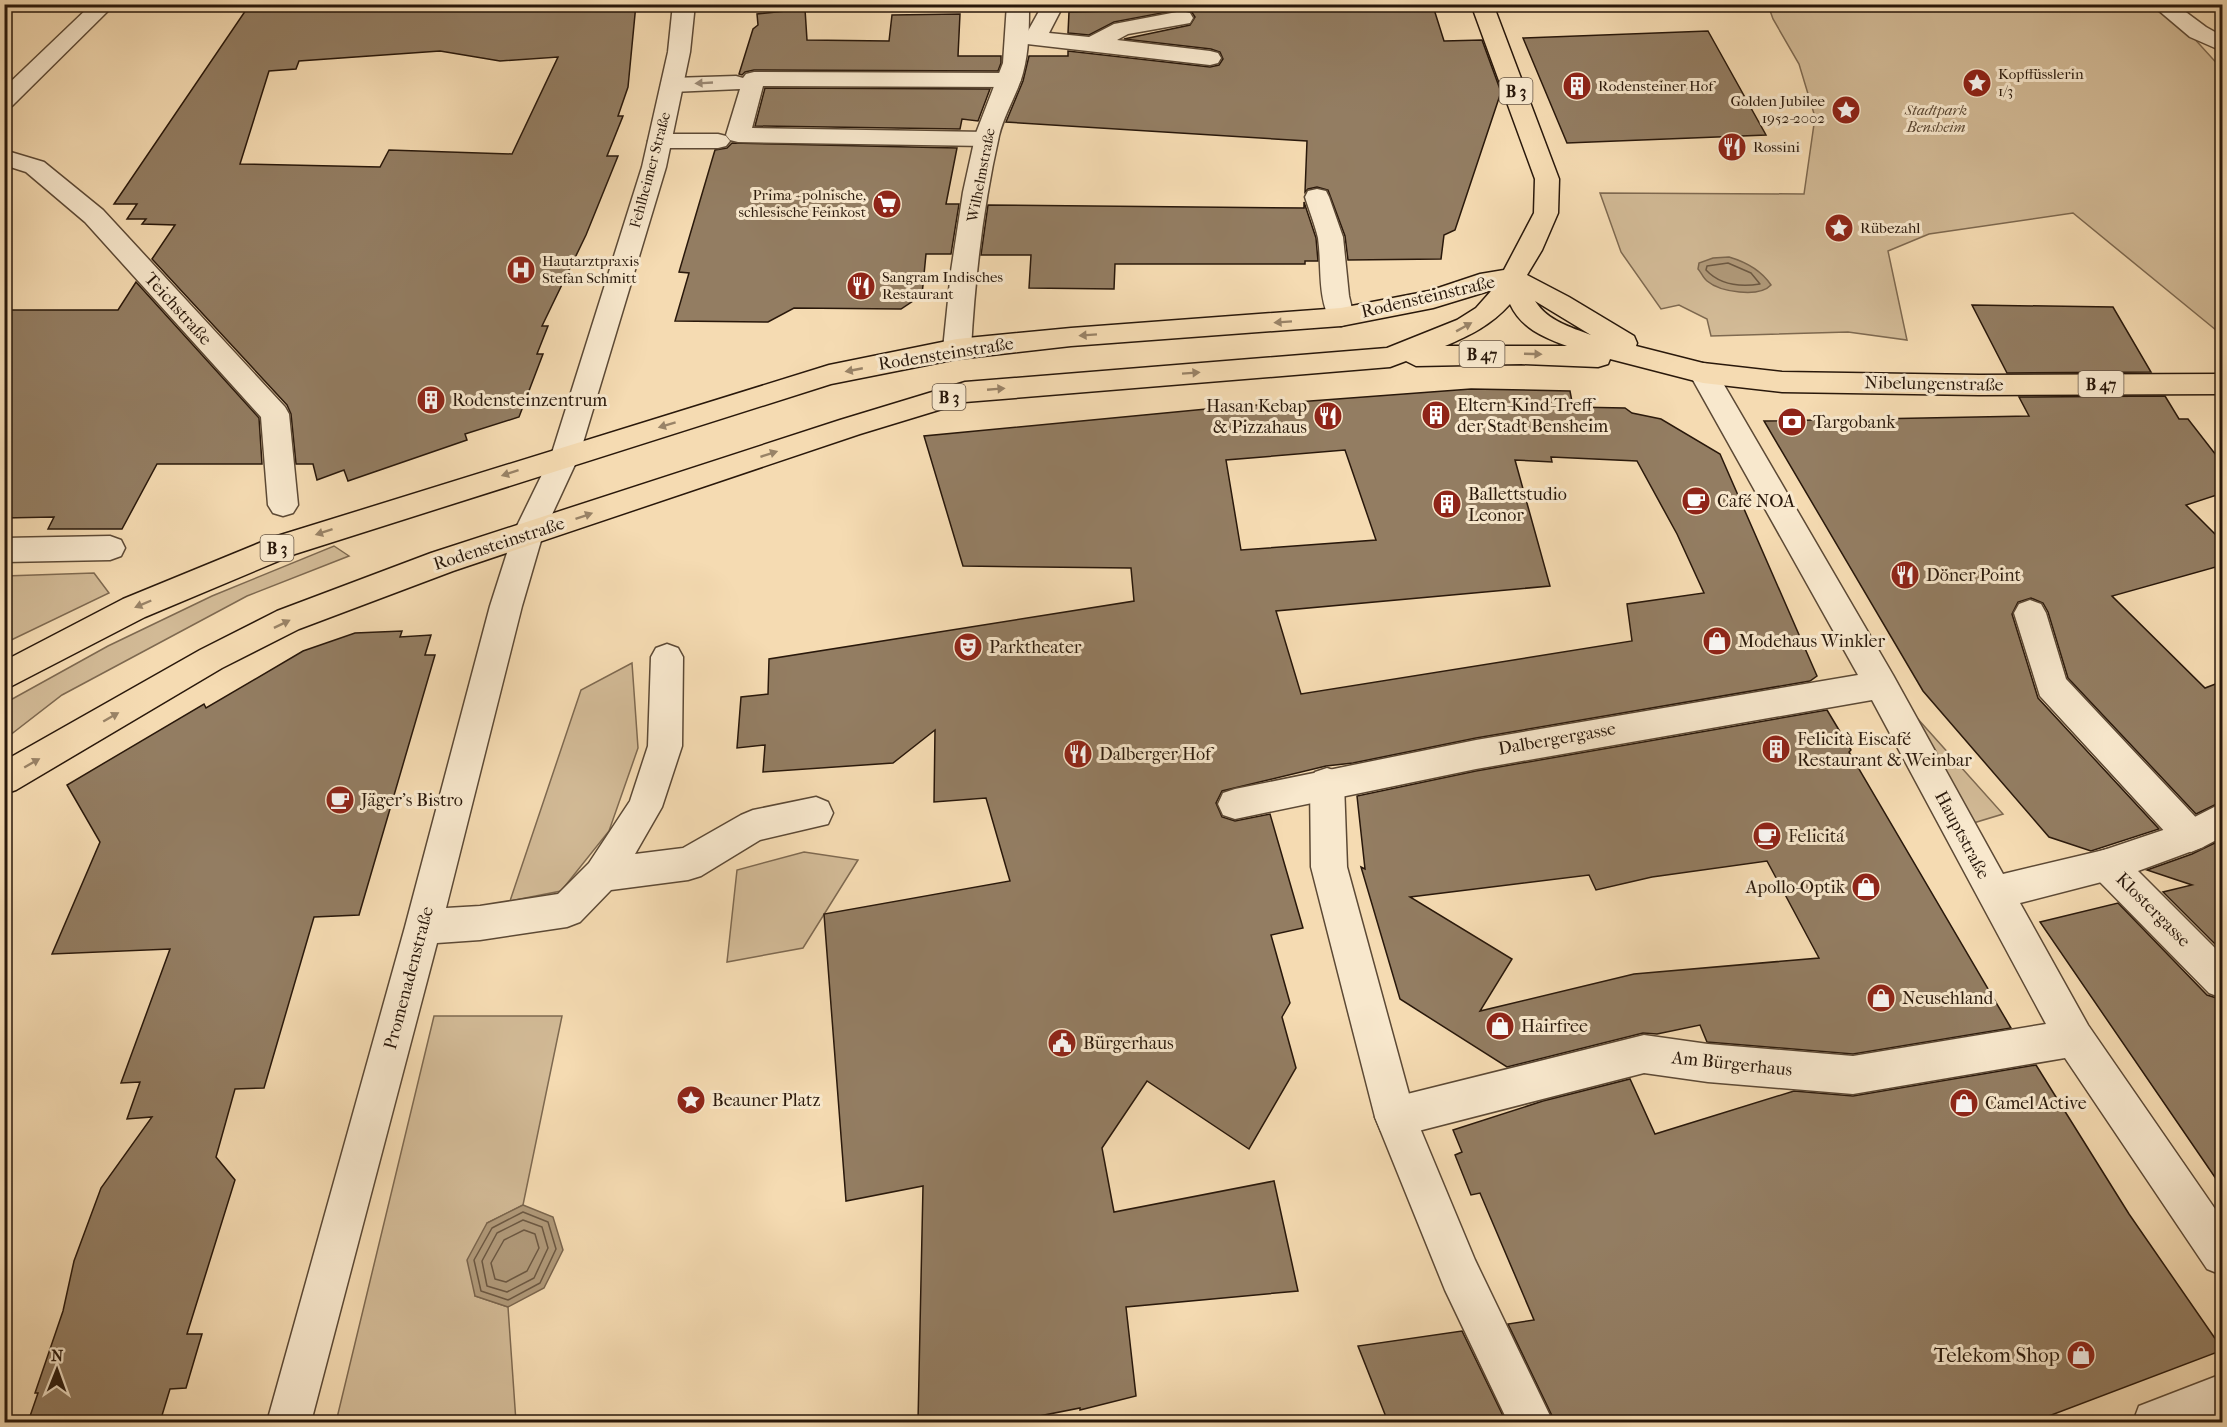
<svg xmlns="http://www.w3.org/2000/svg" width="2227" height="1427" font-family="'IM FELL French Canon',serif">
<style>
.green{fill:#d2ba96;stroke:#7e6950;stroke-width:1.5}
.water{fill:#b09979;stroke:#7a654d;stroke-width:1.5}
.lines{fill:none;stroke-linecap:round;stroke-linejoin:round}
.shore{stroke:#6c5842;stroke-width:1.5}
.building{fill:#937d62;stroke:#29180b;stroke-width:1.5;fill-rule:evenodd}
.service-casing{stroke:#5c4935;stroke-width:3}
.pedestrian-casing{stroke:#5c4935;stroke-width:3}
.minor-casing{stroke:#5c4935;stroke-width:3}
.primary-casing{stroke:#29180b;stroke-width:3}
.service{fill:#f8e8cd;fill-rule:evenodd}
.pedestrian{fill:#f8e8cd;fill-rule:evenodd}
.minor{fill:#f8e8cd;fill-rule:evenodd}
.primary{fill:#f5dbb2;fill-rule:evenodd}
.oneway{fill:#9b8a76}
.oneway2{fill:#998367}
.labels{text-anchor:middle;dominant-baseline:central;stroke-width:6;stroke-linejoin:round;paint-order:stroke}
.far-poi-label{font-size:15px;fill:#29180b;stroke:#f8e8cd;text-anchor:start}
.far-park-label{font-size:15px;font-style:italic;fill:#5c4935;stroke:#f8e8cd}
.far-street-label{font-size:15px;fill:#29180b;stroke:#f8e8cd}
.shield{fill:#f8e8cd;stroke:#675645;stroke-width:1.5}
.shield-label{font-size:16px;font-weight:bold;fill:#29180b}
.street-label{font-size:18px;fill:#29180b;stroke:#f8e8cd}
.poi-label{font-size:18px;fill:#29180b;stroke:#f8e8cd;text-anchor:start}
.near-poi-label{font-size:21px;fill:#29180b;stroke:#f8e8cd;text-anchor:end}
</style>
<rect width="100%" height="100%" fill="#f5dbb2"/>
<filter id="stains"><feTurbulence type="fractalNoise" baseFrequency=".00333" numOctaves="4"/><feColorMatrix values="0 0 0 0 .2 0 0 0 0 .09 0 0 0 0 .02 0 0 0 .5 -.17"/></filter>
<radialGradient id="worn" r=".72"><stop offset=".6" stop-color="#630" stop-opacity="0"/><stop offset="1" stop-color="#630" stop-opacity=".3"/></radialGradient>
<!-- green -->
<g class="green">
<path d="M1768 5H2150L2191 35 2222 69V335L2073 213 1929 234 1888 251 1907 340 1848 332 1711 336 1707 319 1679 305 1661 309 1621 252 1600 193 1804 194 1815 117 1799 64 1773 19Z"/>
<path d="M334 546 349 556 247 596 62 695 5 739V703L108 646 212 596Z"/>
<path d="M94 573 109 593 5 643V576Z"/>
<path d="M632 663 638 748 609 831 561 891 510 901 581 690Z"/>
<path d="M1917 718 2003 814 1970 824Z"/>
<path d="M804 852 858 860 803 948 727 962 737 870Z"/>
<path d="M434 1016H562L523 1205 487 1223 475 1296 508 1307 516 1422H336Z"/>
</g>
<!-- water -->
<g class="water">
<path d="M1729 257C1746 262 1761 270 1771 285 1759 298 1720 292 1707 281 1703 278 1701 272 1698 269L1699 263 1713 258Z"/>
<path d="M523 1205 553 1217 563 1250 544 1288 508 1307 475 1296 467 1260 487 1223Z"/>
</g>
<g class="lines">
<!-- shore -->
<g class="shore">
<path d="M1728 263 1751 273 1760 284C1741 287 1720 285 1706 270L1707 266Z"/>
<path d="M523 1212 548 1222 556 1249 540 1283 508 1300 481 1291 474 1260 492 1228Z"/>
<path d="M523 1220 542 1227 548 1248 534 1278 507 1292 487 1286 482 1261 497 1233Z"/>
<path d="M524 1230 535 1234 539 1248 527 1271 506 1282 495 1279 491 1263 504 1240Z"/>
</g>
</g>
<!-- building -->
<g class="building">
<path d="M250 4H636L628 87 618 116H623L607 156H618L586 235 542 326H548L537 354H543L519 417 465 434 467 440 348 481 344 470 317 480 313 464H296L291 414 287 405 152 259 175 225 142 224 146 219H127L137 204H114ZM440 51 500 61 558 57 512 154 389 150 380 167 240 164 269 71 296 69 299 61Z"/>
<path d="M1115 4H1262L1264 10 1433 6 1444 41 1482 40 1501 92 1455 230 1444 235 1441 259 1348 260 1345 236 1328 190 1317 187 1308 189 1305 192 1307 141 1006 122 1023 81 1029 56H1068V51L1210 67 1219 65 1223 59 1220 52 1211 49 1124 39 1190 25 1195 17 1191 11 1183 9 1114 22 1089 35 1068 33 1069 12 1116 11Z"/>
<path d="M805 9 807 40 889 41 892 15 960 14 958 56H1001V63L998 71 754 70 745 72 742 75 739 74 753 29 758 25 757 14Z"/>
<path d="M1708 31 1766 135 1567 143 1523 38Z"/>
<path d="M765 88 990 89 978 121 962 119 960 129 755 126Z"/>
<path d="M732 143 957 148 946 204H959L951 254H926L922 295 901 309 794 308 768 322 675 321 689 273 679 272 712 160 715 150 727 148Z"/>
<path d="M1304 202 1316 238 1318 261H1305V264H1115L1114 289 1029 288 1031 255H981L988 205 1304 208Z"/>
<path d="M136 282 259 418 262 464H157L122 529H48L54 517 4 518V310H118Z"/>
<path d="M1972 305 2113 307 2151 372 2007 373Z"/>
<path d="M1471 389 1570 391 1573 407 1625 408 1632 413 1661 419 1720 454 1817 676 1810 681 1476 738 1353 763 1326 766 1222 791 1216 803 1222 817 1235 821 1270 814 1303 928 1271 935 1290 1003 1282 1017 1296 1068 1249 1149 1147 1081 1102 1148 1114 1212 1274 1181 1298 1291 1126 1307 1136 1396 1080 1410V1408L1009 1422H918L923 1186 846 1201 824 914 1010 881 986 798 934 802 935 730 893 763 763 772 765 745 737 748 741 697 768 694 769 659 1134 601 1131 568 963 566 924 436 1217 408ZM1345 450 1376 540 1241 550 1226 460ZM1551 457 1637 461 1677 534 1704 593 1627 604 1632 641 1301 694 1276 611 1550 586 1515 460 1552 462Z"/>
<path d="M2165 396 2179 419H2188L2223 464V493L2186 505 2223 542V565L2112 596 2205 688 2223 681V801L2196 814 2068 678 2048 612 2043 603 2031 598 2018 602 2012 614 2038 698 2159 829 2091 851 2049 837 1923 691 1764 421 2029 416 2019 397Z"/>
<path d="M402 631 400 637 431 635 425 655H435L359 915 314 917 264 1088 235 1089 216 1157 235 1180 187 1334H202L186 1388 170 1389 160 1422H28L38 1393H35L63 1311 74 1261 101 1188 152 1117 127 1119 140 1082 121 1083 170 949 52 954 100 842 67 785 204 704 206 708 303 651 355 633Z"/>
<path d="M1827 710 1851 750 1849 752 2011 1028 1853 1054 1707 1042 1700 1025 1657 1034 1643 1033 1507 1067 1400 999 1361 867 1365 869 1357 796 1476 771ZM1767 861 1819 958 1634 974 1480 1011 1512 959 1410 897 1589 875 1596 890 1652 877Z"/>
<path d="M2223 839V952L2163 892 2192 885 2147 870 2192 854Z"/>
<path d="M2118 903 2207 995 2223 1000V1189L2040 922Z"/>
<path d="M2036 1065 2129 1214 2223 1350 2033 1422H1555L1508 1324 1534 1320 1480 1193 1471 1195 1455 1155 1462 1152 1453 1130 1543 1101 1630 1079 1655 1134 1794 1091 1853 1096Z"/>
<path d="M1462 1331 1506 1422H1388L1358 1346Z"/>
</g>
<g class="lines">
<!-- service casing -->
<g class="service-casing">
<g id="service">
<path d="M1043 4H1064L1049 33 1089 37 1114 24 1182 11 1190 13 1193 18 1190 23 1128 34 1117 40 1210 51 1218 53 1221 58 1218 63 1210 65 1009 42 1006 37 1009 32 1028 31Z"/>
<path d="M2151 4H2175L2206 27 2222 36V51L2190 37Z"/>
<path d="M754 72 1010 73 1018 75 1021 80 1018 85 1010 87 763 86 752 128 986 132 994 134 998 139 994 144 986 146 738 142 730 140 726 135 740 89 672 92 664 90 661 85 664 80 672 78 736 76 743 78 746 74Z"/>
<path d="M660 134H718L726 136 730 141 726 146 718 148H660L652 146 648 141 652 136Z"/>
<path d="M2030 600 2041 604 2046 613 2066 679 2203 825 2208 836 2203 847 2191 852 2179 847 2040 696 2014 613 2019 604Z"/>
</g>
</g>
<!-- pedestrian casing -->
<g class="pedestrian-casing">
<path id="pedestrian" d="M1703 363 1713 366 1893 675 2003 874 2108 849 2121 853 2126 865 2121 877 2020 903 2088 1025 2222 1219V1275L2207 1269 2065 1058 1853 1094 1708 1082 1644 1073 1395 1137 1381 1131 1375 1117 1381 1103 1395 1097 1644 1035 1708 1044 1853 1056 2046 1024 1872 700 1476 769 1235 819 1223 815 1218 804 1223 793 1235 789 1476 740 1858 675 1689 373 1693 366Z"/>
</g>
<!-- minor casing -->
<g class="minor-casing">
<g id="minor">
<path d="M92 4H115L12 106 4 108V88Z"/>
<path d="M673 4H695L690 52 666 167 579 456 543 534 522 606 446 908 480 906 558 894 589 863 630 801 648 746 651 657 656 648 667 644 678 648 683 657 682 746 662 807 635 854 683 848 741 815 753 810 816 797 828 802 833 813 828 824 760 840 701 876 688 880 611 890 580 922 567 927 480 940 437 943 311 1422H267L405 927 490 606 513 534 551 456 642 167 668 52Z"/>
<path d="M1007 4H1029C1029 27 1029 51 1023 73 1017 95 1004 114 999 136 983 207 975 277 971 349L967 356 957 359 947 356 943 349 951 271 963 192 976 133 1003 63Z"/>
<path d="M4 150 44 162 103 210 285 407 289 414 298 505 293 513 283 516 273 513 268 505 261 417 85 222 26 172 4 165Z"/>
<path d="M1317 189 1326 191 1329 197 1343 237 1349 296 1354 317 1350 323 1341 326 1332 323C1317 299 1322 266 1318 238 1315 225 1309 210 1305 197L1308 191Z"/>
<path d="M110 536 121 540 125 548 121 556 110 560 4 562V538Z"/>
<path d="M1327 768 1339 772 1344 783 1347 867 1415 1116 1475 1260 1553 1422H1508L1445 1290 1375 1117 1311 867 1310 783 1315 772Z"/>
<path d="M2222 803V837L2203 847 2138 871 2222 955V998L2209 993 2095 877 2090 865 2095 853 2181 824Z"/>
<path d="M2222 1374V1418L2211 1422H2133L2139 1406Z"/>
</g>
</g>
<!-- primary casing -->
<g class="primary-casing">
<path id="primary" d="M1471 4H1493L1559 179 1558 213 1542 250 1527 275 1569 297 1634 336 1637 343 1636 346 1703 363 1782 372 1979 375 2222 374V394L1979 395 1782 392 1703 383 1610 359 1608 364 1598 367 1521 364 1416 366 1406 361 1390 367 965 402 860 434 453 571 299 629 222 668 16 790 4 794V761L200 650 277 611 431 553 840 420 965 382 1387 348 1457 320 1476 308 1492 290 1433 308 1341 326 1071 346 957 359 831 384 295 554 145 617 4 690V661L123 599 274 537 829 365 957 339 1071 328 1341 308 1429 291 1480 274 1504 270 1534 213 1535 179ZM1535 301 1591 335C1570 327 1548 321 1535 301ZM1510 304C1521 328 1543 337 1567 346H1445C1471 335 1491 325 1510 304Z"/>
</g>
<!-- service -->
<use href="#service" class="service"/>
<!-- pedestrian -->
<use href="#pedestrian" class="pedestrian"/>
<!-- minor -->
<use href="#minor" class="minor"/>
<!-- primary -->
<use href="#primary" class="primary"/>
</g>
<!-- one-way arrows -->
<defs><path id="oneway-solid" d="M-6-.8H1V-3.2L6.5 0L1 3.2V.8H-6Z" transform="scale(1.5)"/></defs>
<use class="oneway" href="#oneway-solid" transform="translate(704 83) rotate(177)"/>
<g class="oneway2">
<use href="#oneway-solid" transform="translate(1283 322) rotate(176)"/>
<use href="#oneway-solid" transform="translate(1464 327) rotate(-29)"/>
<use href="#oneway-solid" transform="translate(1088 335) rotate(176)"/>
<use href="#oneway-solid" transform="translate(1533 354) rotate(2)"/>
<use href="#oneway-solid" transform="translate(854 370) rotate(169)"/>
<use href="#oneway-solid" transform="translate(1191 373) rotate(-4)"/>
<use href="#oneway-solid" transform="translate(996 389) rotate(-5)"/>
<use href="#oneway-solid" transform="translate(667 425) rotate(163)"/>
<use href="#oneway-solid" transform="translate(769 454) rotate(-18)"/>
<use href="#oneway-solid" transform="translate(510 473) rotate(162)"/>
<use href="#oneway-solid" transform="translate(584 516) rotate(-19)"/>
<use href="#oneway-solid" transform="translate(324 532) rotate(162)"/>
<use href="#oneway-solid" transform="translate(143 604) rotate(157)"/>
<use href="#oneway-solid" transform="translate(282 624) rotate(-26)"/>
<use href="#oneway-solid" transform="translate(111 717) rotate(-30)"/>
<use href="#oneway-solid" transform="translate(32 763) rotate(-30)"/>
</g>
<!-- icons -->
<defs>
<g id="sight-disc" transform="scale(1.5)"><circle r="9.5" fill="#8f2418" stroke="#f8e8cd"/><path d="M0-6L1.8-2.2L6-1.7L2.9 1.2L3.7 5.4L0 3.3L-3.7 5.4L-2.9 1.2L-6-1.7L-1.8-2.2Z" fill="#fff"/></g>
<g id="building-disc" transform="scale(1.5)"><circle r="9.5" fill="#8f2418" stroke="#f8e8cd"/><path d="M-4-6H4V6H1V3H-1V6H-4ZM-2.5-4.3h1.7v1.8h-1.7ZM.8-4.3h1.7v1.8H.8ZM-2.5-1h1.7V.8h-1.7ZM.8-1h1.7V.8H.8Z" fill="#fff"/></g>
<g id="restaurant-disc" transform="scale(1.5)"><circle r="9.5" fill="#8f2418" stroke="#f8e8cd"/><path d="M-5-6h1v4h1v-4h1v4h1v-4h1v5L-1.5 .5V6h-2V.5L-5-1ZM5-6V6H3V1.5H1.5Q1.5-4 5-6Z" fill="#fff"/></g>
<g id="supermarket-disc" transform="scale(1.5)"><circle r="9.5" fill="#8f2418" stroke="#f8e8cd"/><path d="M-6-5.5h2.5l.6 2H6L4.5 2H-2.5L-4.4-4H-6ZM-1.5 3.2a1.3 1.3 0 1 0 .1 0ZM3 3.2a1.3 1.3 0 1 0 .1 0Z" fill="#fff"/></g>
<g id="hospital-disc" transform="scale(1.5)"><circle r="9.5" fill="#8f2418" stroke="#f8e8cd"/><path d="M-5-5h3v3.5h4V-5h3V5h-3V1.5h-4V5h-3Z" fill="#fff"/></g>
<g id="bank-disc" transform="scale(1.5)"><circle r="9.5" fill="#8f2418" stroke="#f8e8cd"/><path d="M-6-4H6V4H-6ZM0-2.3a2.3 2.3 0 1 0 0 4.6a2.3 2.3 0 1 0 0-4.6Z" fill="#fff"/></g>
<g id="cafe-disc" transform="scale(1.5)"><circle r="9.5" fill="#8f2418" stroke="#f8e8cd"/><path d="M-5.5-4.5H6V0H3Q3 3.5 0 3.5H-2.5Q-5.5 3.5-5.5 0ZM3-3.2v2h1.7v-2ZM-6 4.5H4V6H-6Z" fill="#fff"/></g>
<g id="shop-disc" transform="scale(1.5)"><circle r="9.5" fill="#8f2418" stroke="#f8e8cd"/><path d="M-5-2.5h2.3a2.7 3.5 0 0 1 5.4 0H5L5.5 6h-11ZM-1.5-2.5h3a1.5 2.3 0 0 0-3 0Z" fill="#fff"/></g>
<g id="theatre-disc" transform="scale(1.5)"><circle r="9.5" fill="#8f2418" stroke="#f8e8cd"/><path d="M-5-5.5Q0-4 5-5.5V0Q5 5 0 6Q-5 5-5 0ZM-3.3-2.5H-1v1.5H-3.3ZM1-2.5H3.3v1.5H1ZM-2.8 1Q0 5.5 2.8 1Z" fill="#fff"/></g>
<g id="civic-disc" transform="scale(1.5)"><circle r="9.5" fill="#8f2418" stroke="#f8e8cd"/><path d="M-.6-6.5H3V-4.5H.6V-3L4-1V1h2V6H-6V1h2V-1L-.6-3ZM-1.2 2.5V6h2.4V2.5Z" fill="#fff"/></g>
</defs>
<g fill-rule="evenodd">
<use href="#sight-disc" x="1977" y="83"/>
<use href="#building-disc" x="1577" y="86"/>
<use href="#sight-disc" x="1846" y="110"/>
<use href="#restaurant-disc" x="1732" y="147"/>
<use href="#supermarket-disc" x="887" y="204"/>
<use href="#sight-disc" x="1839" y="228"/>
<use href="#hospital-disc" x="521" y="270"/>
<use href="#restaurant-disc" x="861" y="286"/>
<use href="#building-disc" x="431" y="400"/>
<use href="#building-disc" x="1436" y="415"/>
<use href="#restaurant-disc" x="1328" y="416"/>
<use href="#bank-disc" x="1792" y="422"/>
<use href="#cafe-disc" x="1696" y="501"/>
<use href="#building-disc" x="1447" y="504"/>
<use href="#restaurant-disc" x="1905" y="575"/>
<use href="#shop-disc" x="1717" y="641"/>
<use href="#theatre-disc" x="968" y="647"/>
<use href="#building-disc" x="1776" y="749"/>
<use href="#restaurant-disc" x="1078" y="754"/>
<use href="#cafe-disc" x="340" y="800"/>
<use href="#cafe-disc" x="1767" y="836"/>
<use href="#shop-disc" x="1866" y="887"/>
<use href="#shop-disc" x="1881" y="998"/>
<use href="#shop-disc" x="1500" y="1026"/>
<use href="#civic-disc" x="1062" y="1043"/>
<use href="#sight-disc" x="691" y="1100"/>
<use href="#shop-disc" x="1964" y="1103"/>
<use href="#shop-disc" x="2081" y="1355"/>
</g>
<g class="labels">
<!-- far-poi labels -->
<g class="far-poi-label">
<text x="1998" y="74">Kopffüsslerin<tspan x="1998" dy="17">1/3</tspan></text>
<text x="1598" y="86">Rodensteiner Hof</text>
<text x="1825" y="101" text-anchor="end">Golden Jubilee<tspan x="1825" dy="17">1952-2002</tspan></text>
<text x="1753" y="147">Rossini</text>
<text x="866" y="195" text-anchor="end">Prima - polnische,<tspan x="866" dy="17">schlesische Feinkost</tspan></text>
<text x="1860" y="228">Rübezahl</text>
<text x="542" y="261">Hautarztpraxis<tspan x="542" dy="17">Stefan Schmitt</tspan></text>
<text x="882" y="277">Sangram Indisches<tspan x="882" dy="17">Restaurant</tspan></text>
</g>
<!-- far-park labels -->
<g class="far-park-label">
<text x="1936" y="110">Stadtpark<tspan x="1936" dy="17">Bensheim</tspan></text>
</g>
<!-- far-street labels -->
<g class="far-street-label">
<text transform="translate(650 170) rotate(-75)">Fehlheimer Straße</text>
<text transform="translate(981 175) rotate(-79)">Wilhelmstraße</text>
</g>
<!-- shield labels -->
<g class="shield">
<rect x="1499.5" y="78" width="33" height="26" rx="4.5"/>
<rect x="1459.5" y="341" width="45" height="26" rx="4.5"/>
<rect x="2078.5" y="371" width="45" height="26" rx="4.5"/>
<rect x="932.5" y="384" width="33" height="26" rx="4.5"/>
<rect x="260.5" y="535" width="33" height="26" rx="4.5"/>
</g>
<g class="shield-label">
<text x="1516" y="91">B 3</text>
<text x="1482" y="354">B 47</text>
<text x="2101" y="384">B 47</text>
<text x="949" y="397">B 3</text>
<text x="277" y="548">B 3</text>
</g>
<!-- street labels -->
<g class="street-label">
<text transform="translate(1428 297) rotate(-13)">Rodensteinstraße</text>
<text transform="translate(178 309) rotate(48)">Teichstraße</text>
<text transform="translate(946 354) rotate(-9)">Rodensteinstraße</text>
<text transform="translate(1934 384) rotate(1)">Nibelungenstraße</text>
<text transform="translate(499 544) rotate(-18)">Rodensteinstraße</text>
<text transform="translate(1557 739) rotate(-10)">Dalbergergasse</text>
<text transform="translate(1962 835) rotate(62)">Hauptstraße</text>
<text transform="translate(2153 910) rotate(45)">Klostergasse</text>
<text transform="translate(409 978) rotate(-75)">Promenadenstraße</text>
<text transform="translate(1732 1064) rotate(6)">Am Bürgerhaus</text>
</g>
<!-- poi labels -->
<g class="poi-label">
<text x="452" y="400">Rodensteinzentrum</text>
<text x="1457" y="405">Eltern-Kind-Treff<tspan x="1457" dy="21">der Stadt Bensheim</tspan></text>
<text x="1307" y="406" text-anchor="end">Hasan Kebap<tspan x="1307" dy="21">&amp; Pizzahaus</tspan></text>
<text x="1813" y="422">Targobank</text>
<text x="1468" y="494">Ballettstudio<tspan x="1468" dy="21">Leonor</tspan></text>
<text x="1717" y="501">Café NOA</text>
<text x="1926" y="575">Döner Point</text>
<text x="1738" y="641">Modehaus Winkler</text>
<text x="989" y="647">Parktheater</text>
<text x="1797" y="739">Felicità Eiscafé<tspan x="1797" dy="21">Restaurant &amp; Weinbar</tspan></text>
<text x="1099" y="754">Dalberger Hof</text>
<text x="361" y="800">Jäger's Bistro</text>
<text x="1788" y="836">Felicitá</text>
<text x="1845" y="887" text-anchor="end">Apollo-Optik</text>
<text x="1902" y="998">Neusehland</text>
<text x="1521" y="1026">Hairfree</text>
<text x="1083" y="1043">Bürgerhaus</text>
<text x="712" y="1100">Beauner Platz</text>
<text x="1985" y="1103">Camel Active</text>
</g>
<!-- near-poi labels -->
<g class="near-poi-label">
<text x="2060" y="1355">Telekom Shop</text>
</g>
</g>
<!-- margin -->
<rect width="2227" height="1427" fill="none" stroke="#f5dbb2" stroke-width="24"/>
<rect x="6" y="6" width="2215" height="1415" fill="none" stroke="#29180b" stroke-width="3"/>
<rect x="12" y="12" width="2203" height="1403" fill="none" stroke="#29180b" stroke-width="1.5"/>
<!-- north arrow -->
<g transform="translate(57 1370) rotate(1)" stroke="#f8e8cd" stroke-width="4.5" paint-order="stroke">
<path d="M0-4.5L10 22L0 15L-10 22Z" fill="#29180b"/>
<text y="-9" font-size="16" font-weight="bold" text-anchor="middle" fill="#29180b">N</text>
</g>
<rect width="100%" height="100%" filter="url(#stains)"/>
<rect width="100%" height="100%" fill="url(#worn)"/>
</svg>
